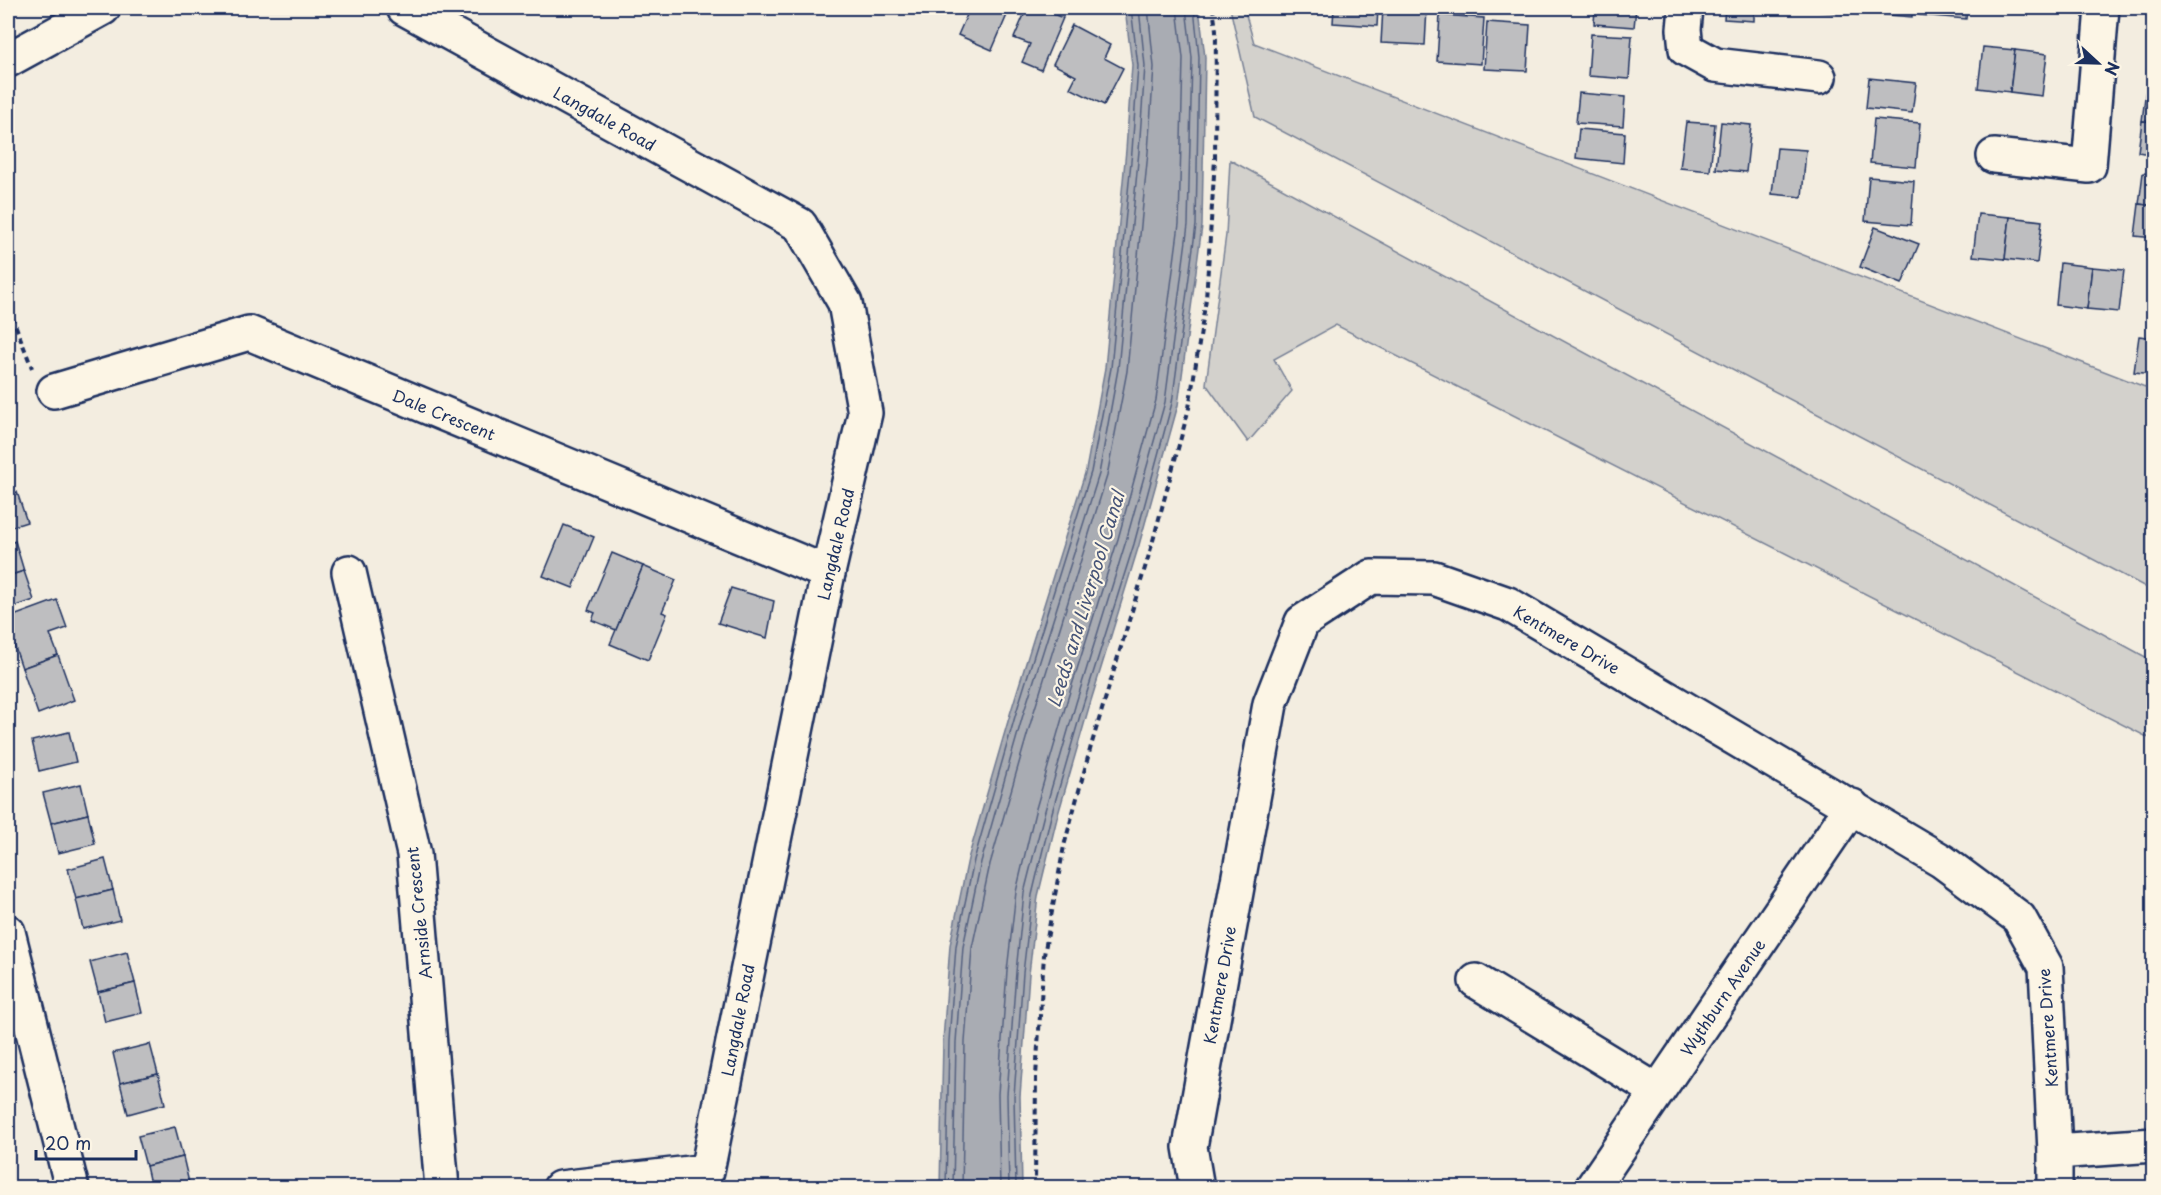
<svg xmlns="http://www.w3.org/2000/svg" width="2161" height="1195" font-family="'Playpen Sans',sans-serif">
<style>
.green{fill:#d3d1cc;stroke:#778095;stroke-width:1.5}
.water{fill:#a9acb3;stroke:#707a91;stroke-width:1.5}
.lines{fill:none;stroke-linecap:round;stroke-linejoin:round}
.shore{stroke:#546180;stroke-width:1.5}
.building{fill:#bebec0;stroke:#1b2f5e;stroke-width:1.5}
.minor-casing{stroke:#1b2f5e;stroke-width:38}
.major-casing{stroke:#1b2f5e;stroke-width:38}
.path{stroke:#1b2f5e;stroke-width:4;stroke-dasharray:6 4.5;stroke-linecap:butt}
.minor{stroke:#fcf5e5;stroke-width:33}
.major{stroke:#fcf5e5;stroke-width:33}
.labels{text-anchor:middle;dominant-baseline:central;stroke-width:4.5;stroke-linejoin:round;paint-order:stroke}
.street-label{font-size:16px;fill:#1b2f5e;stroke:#fcf5e5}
.water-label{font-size:18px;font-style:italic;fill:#465478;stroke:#fcf5e5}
</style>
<rect width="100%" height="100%" fill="#f3ede0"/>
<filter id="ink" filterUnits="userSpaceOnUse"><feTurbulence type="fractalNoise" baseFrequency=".0167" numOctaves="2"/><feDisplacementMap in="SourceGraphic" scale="12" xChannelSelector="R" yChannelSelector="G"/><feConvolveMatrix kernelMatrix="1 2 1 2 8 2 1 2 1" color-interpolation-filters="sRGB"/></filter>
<g filter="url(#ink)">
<!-- green -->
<g class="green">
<path d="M1230 8H1244L1254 43 2153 390V591L1255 117Z"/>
<path d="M1230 160 2153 661V740L1336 325 1274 359 1292 391 1248 442 1206 384 1226 235Z"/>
</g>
<!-- water -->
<path class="water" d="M1125 8H1199L1205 57 1202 226 1178 405 1139 545 1089 707 1057 818 1038 896 1029 974 1020 1096 1022 1187H940L943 1041 950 945 968 859 1011 711 1086 470 1105 368 1126 150 1132 65Z"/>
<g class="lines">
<!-- shore -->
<g class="shore">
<path d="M946 1188 949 1041 956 946 974 860 1016 713 1091 472 1111 368 1132 151 1138 66 1131 8"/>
<path d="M953 1188 956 1042 963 947 981 862 1023 715 1099 474 1118 369 1139 151 1145 66 1139 8"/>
<path d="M962 1188 965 1042 972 948 990 864 1032 718 1107 476 1127 371 1148 152 1154 67 1148 8"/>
<path d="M1000 1188 998 1094 1007 971 1016 892 1035 812 1067 701 1118 539 1156 400 1179 224 1183 58 1177 8"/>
<path d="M1009 1188 1007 1095 1016 972 1024 893 1044 814 1076 703 1126 541 1165 402 1188 225 1192 58 1186 8"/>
<path d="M1016 1188 1014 1096 1023 973 1032 895 1051 816 1083 705 1134 544 1172 403 1196 225 1199 57 1194 8"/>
</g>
</g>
<!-- building -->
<g class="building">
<path d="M970 8H1010L992 50 958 35Z"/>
<path d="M1027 8H1038L1063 18 1041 70 1022 62 1030 44 1014 38Z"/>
<path d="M1334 8H1378L1377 26 1333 23Z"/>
<path d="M1383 8H1427L1425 45 1381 43Z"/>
<path d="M1595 8H1636L1634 27 1594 24Z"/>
<path d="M1725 8H1754V21L1724 19Z"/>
<path d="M1817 8H1863L1862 15 1816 11Z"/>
<path d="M1866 8H1912V17L1866 13Z"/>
<path d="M1921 8H1967L1966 19 1920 15Z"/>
<path d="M1440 15 1484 18 1481 64 1437 61Z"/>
<path d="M1487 22 1530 25 1527 71 1484 69Z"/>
<path d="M1072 25 1110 45 1104 58 1123 68 1104 105 1070 88 1076 76 1053 64Z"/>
<path d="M1591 34 1632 36 1629 79 1588 76Z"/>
<path d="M2151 42H2154V74L2147 73Z"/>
<path d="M1983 47 2015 50 2010 92 1978 88Z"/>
<path d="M2015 50 2047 54 2042 96 2010 92Z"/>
<path d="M1869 78 1916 83 1912 113 1866 108Z"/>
<path d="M2146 89 2154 90V122L2142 121Z"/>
<path d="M1579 93 1625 97 1623 126 1576 123Z"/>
<path d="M1874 119 1920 123 1916 167 1870 163Z"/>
<path d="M2142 121 2154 122V155L2138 152Z"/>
<path d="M1686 122 1715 124 1710 171 1680 168Z"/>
<path d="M1721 122 1751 125 1746 172 1716 169Z"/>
<path d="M1579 129 1625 133 1623 163 1576 158Z"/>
<path d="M1777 148 1806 150 1802 197 1772 194Z"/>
<path d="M2143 173 2154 174V206L2139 204Z"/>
<path d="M1869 177 1914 181 1911 225 1865 221Z"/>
<path d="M2139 204 2154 206V238L2135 236Z"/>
<path d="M1978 214 2010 217 2005 259 1973 256Z"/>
<path d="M2010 217 2042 221 2037 263 2005 259Z"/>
<path d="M1875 227 1919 244 1902 284 1860 267Z"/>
<path d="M2060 263 2092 267 2087 309 2056 305Z"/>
<path d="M2092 267 2124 270 2119 312 2087 309Z"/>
<path d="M2139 336 2154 338V374L2134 372Z"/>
<path d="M17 492 27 522 8 528V495Z"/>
<path d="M564 525 594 537 573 588 543 576Z"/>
<path d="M15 541 24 571 8 576V544Z"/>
<path d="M612 553 643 566 616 630 592 620 595 613 588 610Z"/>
<path d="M643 566 676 580 662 612 667 614 648 660 610 644Z"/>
<path d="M24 571 34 600 8 609V576Z"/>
<path d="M731 588 774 601 767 638 718 623Z"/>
<path d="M57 600 67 628 50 634 58 655 22 668 8 627V618Z"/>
<path d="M58 655 74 700 38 714 22 668Z"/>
<path d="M69 732 76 762 39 771 32 741Z"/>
<path d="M81 784 88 814 51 823 43 793Z"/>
<path d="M88 814 95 844 58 853 51 823Z"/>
<path d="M105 859 113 890 76 899 68 869Z"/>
<path d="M113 890 120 920 83 929 76 899Z"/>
<path d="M127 952 135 983 98 992 90 962Z"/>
<path d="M135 983 142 1013 105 1022 98 992Z"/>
<path d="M150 1044 158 1074 120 1083 113 1053Z"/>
<path d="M158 1074 165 1104 128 1114 120 1083Z"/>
<path d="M175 1127 183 1157 146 1166 138 1136Z"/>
<path d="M183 1157 190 1187 151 1188 146 1166Z"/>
</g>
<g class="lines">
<!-- minor casing -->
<g class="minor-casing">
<g id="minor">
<path d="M404 8 800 225 845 303 865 413 828 573 707 1171 560 1188"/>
<path d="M1686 8 1684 29 1686 49 1715 65 1819 77"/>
<path d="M8 60 103 8"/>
<path d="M1994 156 2089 166 2102 8"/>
<path d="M54 391 249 333 828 573"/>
<path d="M349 572 414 854 442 1188"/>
<path d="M1476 981 1657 1091"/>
<path d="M2055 1152V1188"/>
<path d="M1197 1188 1190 1147 1270 704 1302 622 1371 577 1434 578 1508 604 1942 861 2019 918 2046 967 2055 1152 2154 1145"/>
<path d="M1592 1188 1852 806"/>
</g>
</g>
<!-- major casing -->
<g class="major-casing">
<path id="major" d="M8 932 72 1188"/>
</g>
<!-- path -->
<g class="path">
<path d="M8 306 32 368"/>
<path d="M1035 1188 1036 1076 1044 955 1064 846 1091 746 1151 548 1189 408 1206 299 1215 159 1216 30 1213 8"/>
</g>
<!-- minor -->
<use href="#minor" class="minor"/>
<!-- major -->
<use href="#major" class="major"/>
</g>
</g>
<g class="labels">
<!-- street labels -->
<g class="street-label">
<text transform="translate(605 118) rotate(29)">Langdale Road</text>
<text transform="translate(444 414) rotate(22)">Dale Crescent</text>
<text transform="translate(835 544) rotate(-77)">Langdale Road</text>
<text transform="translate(1567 639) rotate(30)">Kentmere Drive</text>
<text transform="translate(418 913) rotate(-96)">Arnside Crescent</text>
<text transform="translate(1219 985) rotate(-80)">Kentmere Drive</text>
<text transform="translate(1722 997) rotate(-56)">Wythburn Avenue</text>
<text transform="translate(737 1020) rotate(-79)">Langdale Road</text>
<text transform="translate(2047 1028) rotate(-94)">Kentmere Drive</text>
</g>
<!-- water labels -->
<g class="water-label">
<text transform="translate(1085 599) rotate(-73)">Leeds and Liverpool Canal</text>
</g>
</g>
<!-- margin -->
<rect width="2161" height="1195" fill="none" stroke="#fcf5e5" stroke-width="30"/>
<rect x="15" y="15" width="2131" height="1165" fill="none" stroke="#1b2f5e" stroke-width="2" filter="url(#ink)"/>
<!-- north arrow -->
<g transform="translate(2098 63) rotate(112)" stroke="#fcf5e5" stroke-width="4.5" paint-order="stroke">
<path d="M0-4.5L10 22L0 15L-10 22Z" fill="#1b2f5e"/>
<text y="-9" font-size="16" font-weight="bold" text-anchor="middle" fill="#1b2f5e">N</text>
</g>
<!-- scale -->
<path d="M36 1150v9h100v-9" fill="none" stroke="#1b2f5e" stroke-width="3"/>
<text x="45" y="1150" font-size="18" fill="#1b2f5e" stroke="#fcf5e5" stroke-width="4.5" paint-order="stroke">20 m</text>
</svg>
